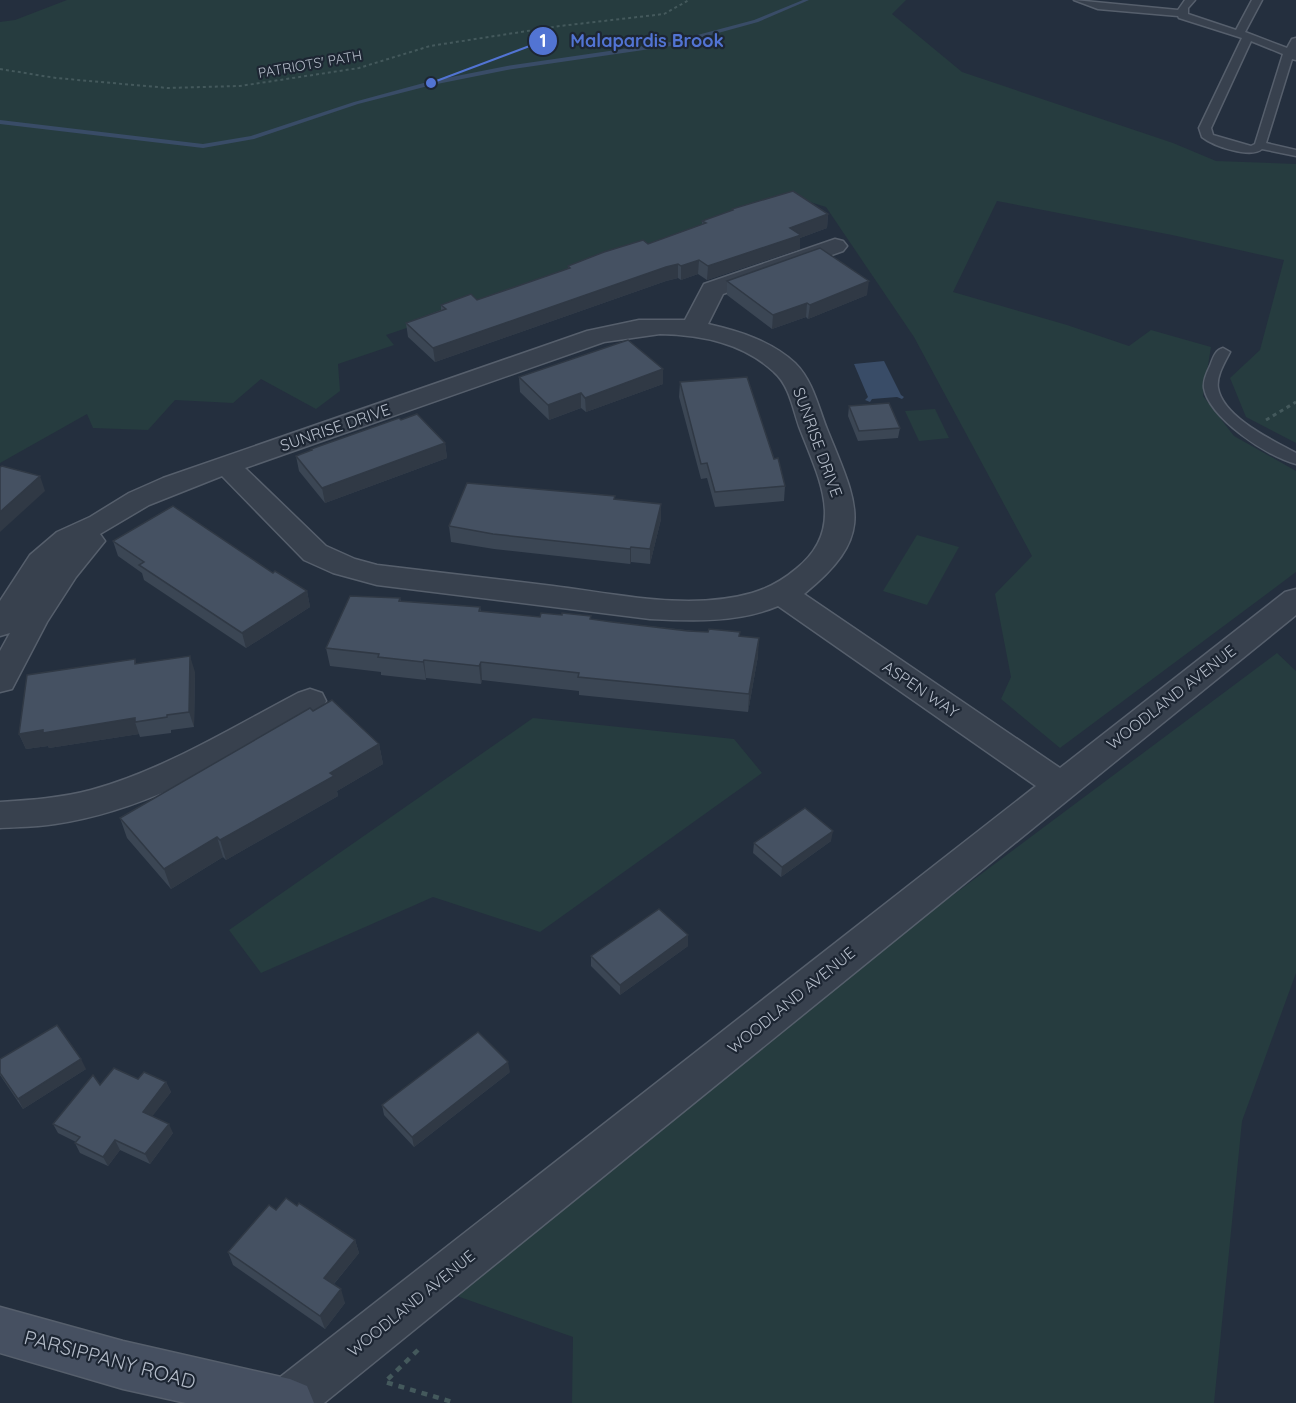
<svg xmlns="http://www.w3.org/2000/svg" width="1296" height="1403" font-family="Quicksand,sans-serif">
<style>
.green{fill:#263c3f}
.water{fill:#394c67}
.lines{fill:none;stroke-linecap:round;stroke-linejoin:round}
.stream{fill:#394c67;fill-rule:evenodd}
.lane-casing{stroke:#565f6c;stroke-width:3}
.street-casing{stroke:#565f6c;stroke-width:3}
.secondary-casing{stroke:#565f6c;stroke-width:3}
.path-far2{stroke:#44595c;stroke-width:2;stroke-dasharray:3 3;stroke-linecap:butt}
.path-far1{stroke:#44595c;stroke-width:3;stroke-dasharray:4 4;stroke-linecap:butt}
.path{stroke:#44595c;stroke-width:4.5;stroke-dasharray:6 6;stroke-linecap:butt}
.lane{fill:#38414e;fill-rule:evenodd}
.street{fill:#38414e;fill-rule:evenodd}
.secondary{fill:#465061;fill-rule:evenodd}
.wall{fill:#3b4654}
.shaded-wall{fill:#303945}
.building{fill:#455162;stroke:#303945;stroke-width:1.5}
.labels{text-anchor:middle;dominant-baseline:central;stroke-width:4.5;stroke-linejoin:round;paint-order:stroke}
.far-street-label{font-size:14px;fill:#b4bcc9;stroke:#1d2633}
.street-label{font-size:16px;fill:#b4bcc9;stroke:#1d2633}
.near-street-label{font-size:20px;fill:#b4bcc9;stroke:#1d2633}
.leader{fill:none;stroke:#5274d3;stroke-width:2}
.callout-dot{fill:#5274d3;stroke:#1d2633;stroke-width:2}
.mark-label{font-size:18px;text-anchor:middle;font-weight:bold;fill:#fff}
.callout-label{font-size:18px;text-anchor:middle;font-weight:bold;fill:#5274d3;stroke:#1d2633;stroke-width:4.5;stroke-linejoin:round;paint-order:stroke}
</style>
<rect width="100%" height="100%" fill="#242f3e"/>
<!-- green -->
<g class="green">
<path d="M67 0H906L892 14 962 72 1173 143 1216 161 1296 164V443L1246 417 1230 378 1260 350 1284 260 1172 235 997 201 953 292 1067 325 1129 346 1151 330 1211 347 1203 396 1234 436 1296 471V572L1060 748 1001 699 1011 677 995 594 1032 556 914 337 826 207 797 198 714 220 575 271 386 335 394 345 338 364 340 391 316 409 261 379 233 403 175 400 148 430 93 428 87 414 0 463V22L15 20Z"/>
<path d="M935 409 949 438 919 441 905 411Z"/>
<path d="M917 535 959 547 927 605 883 591Z"/>
<path d="M1277 653 1296 671V973L1242 1121 1214 1403H572L573 1337 457 1296 763 1037Z"/>
<path d="M533 718 734 739 762 773 540 932 433 897 261 973 229 930Z"/>
</g>
<!-- water -->
<path class="water" d="M884 361 901 395 904 397 902 399 897 397 872 399 870 402 865 400 868 397 854 364Z"/>
<g class="lines">
<!-- stream -->
<path class="stream" d="M803 0H809L758 22 671 46 507 70 432 85 358 104 254 139 203 148 0 124V120L203 144 251 136 354 102 431 81 507 66 671 42 754 20Z"/>
<!-- lane casing -->
<g class="lane-casing">
<g id="lane">
<path d="M1074 0 1178 10 1185 0H1195L1188 8V14L1236 30 1252 0H1262L1245 32 1287 48 1292 39 1296 38V60L1292 59 1266 143 1296 150V156L1262 149C1251 159 1213 146 1202 137L1199 128 1242 38 1179 18 1178 16 1098 9ZM1251 41 1283 54 1255 144 1251 146 1213 135 1211 128Z"/>
<path d="M1223 348 1230 352C1225 362 1216 376 1218 388 1223 417 1272 440 1296 453V464C1268 457 1209 418 1204 388 1203 381 1207 372 1210 366 1213 358 1215 350 1223 348Z"/>
</g>
</g>
<!-- street casing -->
<g class="street-casing">
<g id="street">
<path d="M835 239 843 241 847 246 843 251 723 294 708 324C739 331 771 341 795 363 813 381 818 406 827 429 858 506 877 535 804 594L1060 768 1285 592 1296 589V615L324 1403H263L270 1385 1036 786 778 606C738 623 692 621 650 619L377 585 333 573 304 560 222 476 149 505 100 534 105 541 76 577 47 622 12 689 0 692V651L10 633 0 636V601L30 555 57 532 90 517 129 493 163 478 587 331 639 320H685L704 284ZM660 334C702 335 743 343 774 372 790 386 793 410 800 429 819 479 847 528 796 569 783 580 769 588 752 593 689 611 617 594 553 586 495 579 436 572 377 565L355 559 326 546 245 468 604 342Z"/>
<path d="M310 689 322 693 326 701 322 709C237 756 152 810 55 824 37 827 18 827 0 828V802C31 800 61 798 91 790 164 770 231 728 298 693Z"/>
</g>
</g>
<!-- secondary casing -->
<g class="secondary-casing">
<path id="secondary" d="M0 1307 123 1341 290 1379 307 1386 314 1403H186L123 1389 0 1353Z"/>
</g>
<!-- path-far2 -->
<path class="path-far2" d="M0 69 56 78 168 88 240 86 359 68 430 46 560 26 664 14 689 0"/>
<!-- path-far1 -->
<path class="path-far1" d="M1266 420 1296 402"/>
<!-- path -->
<path class="path" d="M418 1350 385 1382 456 1403"/>
<!-- lane -->
<use href="#lane" class="lane"/>
<!-- street -->
<use href="#street" class="street"/>
<!-- secondary -->
<use href="#secondary" class="secondary"/>
</g>
<!-- wall -->
<g class="wall">
<path d="M732 209 828 214 827 228 800 238V249L707 280 698 274 681 280 678 278 666 281 435 362 408 337 406 323 441 310V305L477 300 568 269V266L648 244 702 225V221L732 211Z"/>
<path d="M727 281 867 295 808 319 806 317 772 329 727 295Z"/>
<path d="M519 377 663 384 586 412 581 408 549 420 520 392Z"/>
<path d="M680 382 774 459 785 486 784 501 715 507 707 478 701 479 679 397Z"/>
<path d="M849 406 900 428 898 438 858 441 848 416Z"/>
<path d="M401 420 445 443 447 458 325 503 299 471 296 456 312 451 311 449Z"/>
<path d="M615 499 661 504V519L650 564 631 562 630 564 494 549 451 542 449 526Z"/>
<path d="M113 541 273 573 307 591 310 607 246 648 144 580 142 573 118 556Z"/>
<path d="M400 598 401 601 480 607 481 611 540 617 591 619 612 622 740 636 758 656 748 712 579 695V691L482 680 481 684 426 678V680L381 675V672L330 666 326 648Z"/>
<path d="M135 659 136 663 195 672 194 727 171 730V733L140 737 139 734 49 748 48 746 26 749 19 734Z"/>
<path d="M313 711 379 744 383 764 337 791 338 796 226 860 223 857 171 889 127 838 120 818Z"/>
<path d="M831 841 781 877 753 853 754 843Z"/>
<path d="M688 946 620 995 591 966V956Z"/>
<path d="M0 1059 86 1069 23 1109 0 1075Z"/>
<path d="M510 1072 414 1147 384 1115 382 1105Z"/>
<path d="M138 1079 166 1082 171 1092 152 1116 173 1133 150 1164 120 1150 108 1166 80 1153 75 1143 76 1142 58 1133 53 1124 100 1085Z"/>
<path d="M297 1206 355 1240 359 1253 334 1284 345 1303 325 1329 233 1265 228 1252 276 1210Z"/>
</g>
<!-- shaded-wall -->
<g class="shaded-wall">
<path d="M828 214 827 228 800 238V249L707 280 708 266 790 228Z"/>
<path d="M699 260 698 274 681 280V266Z"/>
<path d="M678 264V278L666 281 435 362 433 348 666 267Z"/>
<path d="M869 281 867 295 808 319 810 305Z"/>
<path d="M807 303 806 317 772 329 773 315Z"/>
<path d="M663 369V384L586 412 585 398Z"/>
<path d="M581 393V408L549 420 548 405Z"/>
<path d="M445 443 447 458 325 503 322 488Z"/>
<path d="M40 476 45 491 0 532V512Z"/>
<path d="M661 504V519L650 564V549Z"/>
<path d="M631 547V562L630 564V549Z"/>
<path d="M307 591 310 607 246 648 242 633Z"/>
<path d="M759 638 758 656 748 712 749 694Z"/>
<path d="M190 656 195 672 194 727 189 712Z"/>
<path d="M424 660 426 678V680L423 662Z"/>
<path d="M481 662 482 680 481 684 479 666Z"/>
<path d="M135 718V722L139 734 49 748 48 746 26 749 19 734Z"/>
<path d="M379 744 383 764 337 791 338 796 226 860 220 840 330 773Z"/>
<path d="M833 831 831 841 781 877 782 867Z"/>
<path d="M217 837 223 857 171 889 164 869Z"/>
<path d="M688 935V946L620 995V985Z"/>
<path d="M81 1059 86 1069 23 1109 18 1099Z"/>
<path d="M508 1062 510 1072 414 1147 412 1137Z"/>
<path d="M166 1082 171 1092 148 1122 143 1112Z"/>
<path d="M169 1124 173 1133 150 1164 145 1154Z"/>
<path d="M115 1140 120 1150 108 1166 103 1157Z"/>
<path d="M355 1240 359 1253 328 1291 324 1278Z"/>
<path d="M341 1289 345 1303 325 1329 320 1316Z"/>
</g>
<!-- building -->
<g class="building">
<path d="M793 191 828 214 790 228 801 235 708 266 699 260 681 266 678 264 666 267 433 348 406 323 446 309 441 305 471 294 477 300 570 268 568 266 604 252 643 240 648 244 706 223 702 221 733 210 732 209Z"/>
<path d="M820 248 869 281 810 305 807 303 773 315 727 281Z"/>
<path d="M628 340 663 369 585 398 581 393 548 405 519 377Z"/>
<path d="M747 377 774 459 778 458 785 486 715 492 707 463 701 464 680 382Z"/>
<path d="M889 403 900 428 859 431 849 406Z"/>
<path d="M417 414 445 443 322 488 296 456 312 450 311 449 399 418 401 420Z"/>
<path d="M2 466 40 476 0 512V467Z"/>
<path d="M467 483 615 496 614 499 661 504 650 549 631 547 630 549 493 534 449 526Z"/>
<path d="M173 506 273 573 275 571 307 591 242 633 139 565 144 562 113 541Z"/>
<path d="M350 596 400 598 399 601 480 607 479 611 540 617 541 613 562 615V613L591 616 590 619 612 622 688 631 708 632 709 629 740 632 739 636 759 638 749 694 578 677 579 673 481 662 479 666 424 660 423 662 378 657 379 654 326 648Z"/>
<path d="M190 656 189 712 167 715V717L135 722V718L43 733V730L19 734 27 675 135 659V664Z"/>
<path d="M332 700 379 744 330 773 334 776 220 840 217 837 164 869 120 818 310 708 313 711Z"/>
<path d="M805 808 833 831 782 867 754 843Z"/>
<path d="M659 909 688 935 620 985 591 956Z"/>
<path d="M57 1025 81 1059 18 1099 0 1073V1059Z"/>
<path d="M478 1032 508 1062 412 1137 382 1105Z"/>
<path d="M114 1068 138 1079 144 1072 166 1082 143 1112 169 1124 145 1154 115 1140 103 1157 75 1143 80 1137 53 1124 93 1075 100 1085Z"/>
<path d="M286 1198 297 1206 299 1203 355 1240 324 1278 341 1289 320 1316 228 1252 269 1205 276 1210Z"/>
</g>
<g class="labels">
<!-- far-street labels -->
<g class="far-street-label">
<text transform="translate(310 64) rotate(-10)">PATRIOTS' PATH</text>
</g>
<!-- street labels -->
<g class="street-label">
<text transform="translate(335 427) rotate(-19)">SUNRISE DRIVE</text>
<text transform="translate(818 442) rotate(70)">SUNRISE DRIVE</text>
<text transform="translate(921 689) rotate(34)">ASPEN WAY</text>
<text transform="translate(1171 697) rotate(-38)">WOODLAND AVENUE</text>
<text transform="translate(791 1000) rotate(-39)">WOODLAND AVENUE</text>
<text transform="translate(411 1303) rotate(-39)">WOODLAND AVENUE</text>
</g>
<!-- near-street labels -->
<g class="near-street-label">
<text transform="translate(110 1359) rotate(15)">PARSIPPANY ROAD</text>
</g>
</g>
<!-- callouts -->
<path class="leader" d="M431 83L543 41"/>
<g class="callout-dot">
<circle cx="431" cy="83" r="6"/>
<circle cx="543" cy="41" r="15"/>
</g>
<g class="mark-label">
<text x="543" y="47">1</text>
</g>
<g class="callout-label">
<text x="647" y="47">Malapardis Brook</text>
</g>
</svg>
